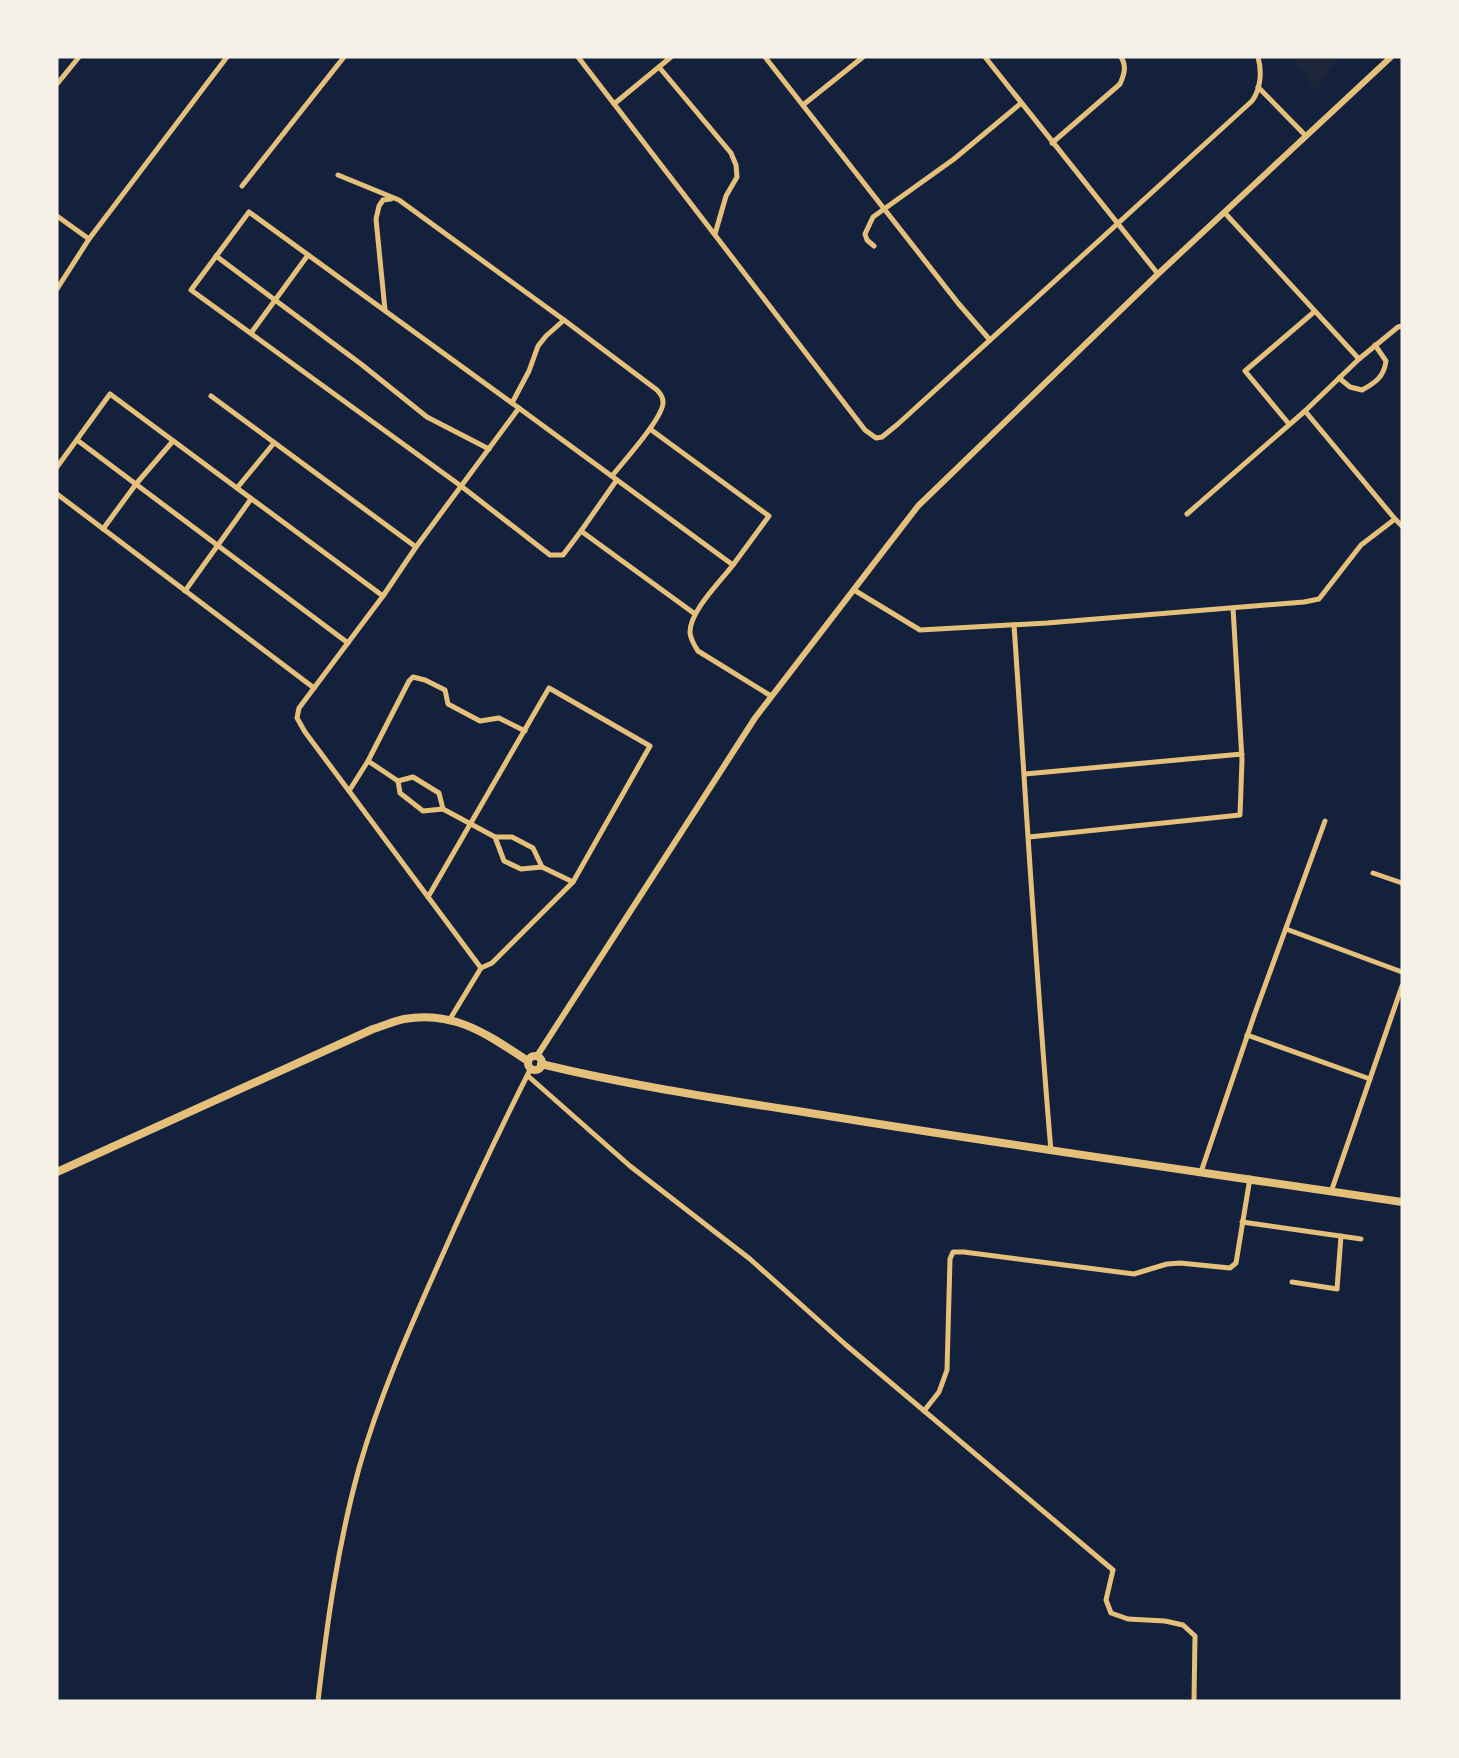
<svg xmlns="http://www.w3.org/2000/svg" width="1459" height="1758" font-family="'PT Sans Narrow',sans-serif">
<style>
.green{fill:#1d2539}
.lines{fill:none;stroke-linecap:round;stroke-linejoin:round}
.minor{stroke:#e5c07b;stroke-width:5}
.tertiary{stroke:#e5c07b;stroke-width:6}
.primary{stroke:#e5c07b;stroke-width:8}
</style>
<rect width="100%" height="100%" fill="#14213d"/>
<!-- green -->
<path class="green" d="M1291 57H1340L1315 90Z"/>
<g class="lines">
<!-- minor -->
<g class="minor">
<path d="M578 57 865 430 876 438 882 437 898 424 1252 101C1261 89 1262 71 1258 57"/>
<path d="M765 57 958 303 990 340"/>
<path d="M985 57 1158 274"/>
<path d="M659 67 731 153 736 165 737 177 726 196 715 234"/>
<path d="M57 84 79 57"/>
<path d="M1258 87 1306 136"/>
<path d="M614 104 671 57"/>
<path d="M803 105 863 57"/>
<path d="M1052 143 1120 84C1124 75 1127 66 1121 57"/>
<path d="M338 175 399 200 564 320 546 336 538 346 529 371 512 403"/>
<path d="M242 186 344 57"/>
<path d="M1224 212 1359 359"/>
<path d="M57 216 89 239 57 289"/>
<path d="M89 239 227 57"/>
<path d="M874 246 867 240 865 234 873 217 954 159 1020 104"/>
<path d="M216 256 361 364 427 417 489 449"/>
<path d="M385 310 376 219 379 206 383 200 391 199"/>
<path d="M564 320 657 390C660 393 663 397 663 402 664 417 623 462 612 476"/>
<path d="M251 333 308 255"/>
<path d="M1339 378 1350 387 1362 390C1375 383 1384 377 1386 361L1375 345"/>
<path d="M211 396 416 547"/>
<path d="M1289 424 1245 371 1314 312"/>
<path d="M650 429 769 516 733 565"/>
<path d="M77 440 348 643"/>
<path d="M57 467 110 394 383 596"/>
<path d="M237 488 274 443"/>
<path d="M57 494 314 688"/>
<path d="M1187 514 1305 411"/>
<path d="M1395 519 1402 526"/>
<path d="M103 529 136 484 173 441"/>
<path d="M581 531 616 481"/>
<path d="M854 590 920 630 1047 623 1304 602 1319 599 1361 545 1395 519 1305 411 1359 359 1398 327 1402 326"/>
<path d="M185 591 251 499"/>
<path d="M695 614 581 531 563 555H550L461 486 191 290 249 212 512 403 733 565C720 582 689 612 690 633 691 640 694 645 698 651L771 696"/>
<path d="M1014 625C1026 800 1036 976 1051 1151"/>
<path d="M368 761 398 781 400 793 423 811 443 809 495 837 504 861 521 869 542 867 573 882"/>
<path d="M1025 774 1242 754"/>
<path d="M398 781 413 777 439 793 443 809"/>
<path d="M349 791 368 761 409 681 413 677 425 680 445 690 448 704 480 721 499 718 525 731"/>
<path d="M495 837H512L533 848 542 867"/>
<path d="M1029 837 1240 815 1242 760 1233 608"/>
<path d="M1373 873 1402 883"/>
<path d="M428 897 549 688 650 746 573 882 492 963 481 968"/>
<path d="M1286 929 1402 972"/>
<path d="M450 1019 481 968 305 732 297 718 299 708 383 596 416 547 519 408"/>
<path d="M1247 1035 1370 1079"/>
<path d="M528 1076 630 1166 750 1259 846 1345 1113 1570 1106 1600 1111 1613 1128 1619 1165 1621 1183 1625 1195 1636 1194 1701"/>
<path d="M1201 1172 1255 1013 1325 821"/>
<path d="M1331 1192 1402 986"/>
<path d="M1242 1222 1361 1239"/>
<path d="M1292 1282 1337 1289 1341 1236"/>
<path d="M924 1411 939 1392 947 1370 950 1259 953 1252H964L1134 1274 1167 1264 1180 1263 1230 1268 1236 1263 1250 1178"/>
<path d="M318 1701C327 1623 338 1544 359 1468 379 1398 408 1332 438 1265 467 1199 498 1133 531 1068"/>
</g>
<!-- tertiary -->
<path class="tertiary" d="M537 1056 755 718 918 506 1158 274 1391 57"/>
<!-- primary -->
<g class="primary">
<circle cx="535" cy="1063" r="7"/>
<path d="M541 1064C640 1088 741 1102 841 1118 1028 1148 1215 1174 1402 1202"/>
<path d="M57 1172 373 1029C383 1026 394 1021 404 1019 455 1010 488 1035 528 1061"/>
</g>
</g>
<!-- border -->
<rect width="1459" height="1758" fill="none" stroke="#f6f1e7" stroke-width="117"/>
</svg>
